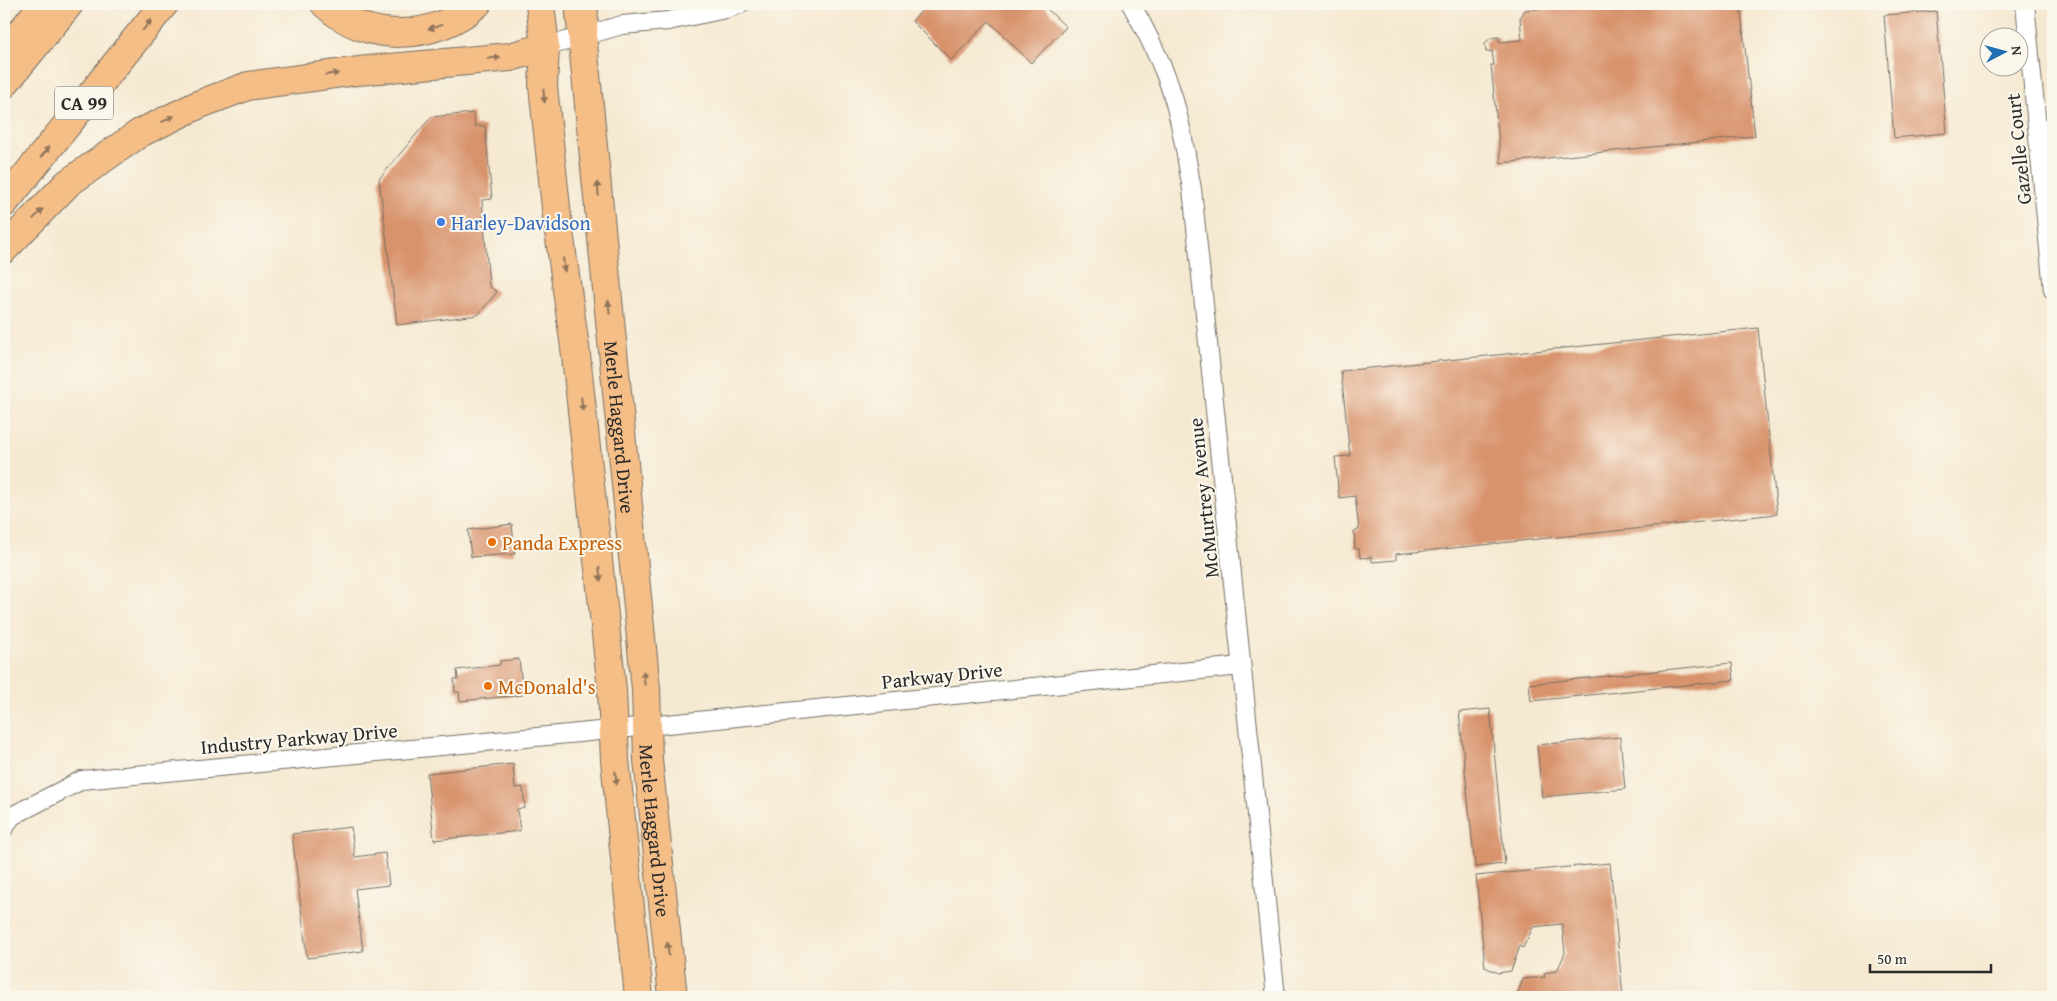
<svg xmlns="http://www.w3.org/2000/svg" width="2057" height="1001" font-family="'Gentium Book Plus',serif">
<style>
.building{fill:#d8936c}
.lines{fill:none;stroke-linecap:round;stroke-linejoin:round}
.minor-casing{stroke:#726e65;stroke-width:20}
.primary-casing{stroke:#726e65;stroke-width:30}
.motorway-casing{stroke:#726e65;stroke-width:30}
.minor{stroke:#fff;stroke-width:18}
.primary{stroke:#f6be87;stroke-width:28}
.motorway{stroke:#f6be87;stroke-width:28}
.oneway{fill:#907459}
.shop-dot{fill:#3f7fe0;stroke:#fbf7ec;stroke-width:2}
.food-dot{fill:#e8710a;stroke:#fbf7ec;stroke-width:2}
.labels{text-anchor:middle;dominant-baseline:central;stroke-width:4;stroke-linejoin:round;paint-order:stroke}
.shield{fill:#fbf7ec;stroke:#696865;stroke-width:1}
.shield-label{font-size:19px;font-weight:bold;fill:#2b2b2b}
.street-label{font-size:20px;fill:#2b2b2b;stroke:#fbf7ec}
.shop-label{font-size:20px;fill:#366cbe;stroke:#fbf7ec;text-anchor:start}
.food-label{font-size:20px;fill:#c56008;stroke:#fbf7ec;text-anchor:start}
</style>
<rect width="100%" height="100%" fill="#fbf7ec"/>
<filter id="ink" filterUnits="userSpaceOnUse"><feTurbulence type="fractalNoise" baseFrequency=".02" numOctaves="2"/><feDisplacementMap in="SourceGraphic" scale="10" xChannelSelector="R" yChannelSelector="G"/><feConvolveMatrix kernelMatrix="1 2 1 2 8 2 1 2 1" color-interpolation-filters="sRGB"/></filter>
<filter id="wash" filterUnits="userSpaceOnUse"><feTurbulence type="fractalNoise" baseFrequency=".0096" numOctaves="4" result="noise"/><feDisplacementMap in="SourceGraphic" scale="20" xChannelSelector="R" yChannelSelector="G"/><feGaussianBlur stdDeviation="1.12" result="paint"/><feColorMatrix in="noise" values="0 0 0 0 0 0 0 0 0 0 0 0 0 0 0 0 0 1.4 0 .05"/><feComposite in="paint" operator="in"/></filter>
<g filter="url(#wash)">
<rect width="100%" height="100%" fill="#f5e9d1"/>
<g id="blocks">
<!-- building -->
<g class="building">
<path d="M928 4H1042L1066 27 1031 63 989 21 951 60 912 21Z"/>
<path d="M1586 4H1740L1755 136 1501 163 1491 65H1494L1492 51 1486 52 1485 43 1491 38 1499 37V42L1522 40 1520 18 1525 10Z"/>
<path d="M1936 11 1947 133 1894 138 1884 15Z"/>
<path d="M473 113 475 126H485L492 199 482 200 489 286 497 292 478 315 397 325 379 179 431 117Z"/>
<path d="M1758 328 1777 514 1396 554V560L1372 562V557L1360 558 1359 549H1355L1354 531 1359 530 1355 496 1339 498 1335 457 1350 456 1341 371Z"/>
<path d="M512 524 515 554 471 557 468 530Z"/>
<path d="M519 659 523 695 460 701 459 692H455L454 679H458L457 670 500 665V661Z"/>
<path d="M1732 663 1734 680 1531 701 1529 684Z"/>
<path d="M1490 709 1505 864 1475 867 1459 712Z"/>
<path d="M1620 737 1625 789 1542 797 1537 745Z"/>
<path d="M513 764 515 788 523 787 525 808 517 809 520 831 434 840 427 773Z"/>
<path d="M351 827 355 857 385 853 389 885 355 889 363 951 307 958 292 834Z"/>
<path d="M1610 863 1623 997H1516L1523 979 1545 977 1544 973 1557 971 1565 953 1562 924 1533 927 1523 948 1520 946 1511 971 1498 973 1485 967 1476 876Z"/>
</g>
</g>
</g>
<g filter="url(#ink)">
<use href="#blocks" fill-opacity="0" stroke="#726e65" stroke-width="1"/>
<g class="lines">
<!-- minor casing -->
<g class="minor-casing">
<g id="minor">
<path d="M1131 4C1144 27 1156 51 1166 76 1180 112 1185 151 1192 189L1276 997"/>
<path d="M2025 4 2053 290"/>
<path d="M545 47 622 25 668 21 726 9 740 4"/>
<path d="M4 828 12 816 82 780 579 733 1241 666"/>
</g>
</g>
<!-- primary casing -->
<g class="primary-casing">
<g id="primary">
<path d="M540 4 545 47 543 86 557 217 576 355 612 690 615 760 639 997"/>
<path id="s1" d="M580 13 646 689 648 760 673 997"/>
</g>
</g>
<!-- motorway casing -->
<g class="motorway-casing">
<g id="motorway">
<path d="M325 4C367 44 434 41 477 4"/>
<path d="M583 36 584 4"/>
<path d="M11 63 19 35 43 4"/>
<path d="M4 84 69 4"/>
<path d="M4 203 164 4"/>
<path d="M4 249 68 183 140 133 200 104 248 86 358 71 510 57 545 47"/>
</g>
</g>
<!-- minor -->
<use href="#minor" class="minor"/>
<!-- primary -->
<use href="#primary" class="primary"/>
<!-- motorway -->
<use href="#motorway" class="motorway"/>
</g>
<!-- one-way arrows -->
<defs><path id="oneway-solid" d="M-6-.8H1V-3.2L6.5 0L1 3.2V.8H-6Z" transform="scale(1.25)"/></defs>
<g class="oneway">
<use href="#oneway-solid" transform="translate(147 25) rotate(-51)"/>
<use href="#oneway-solid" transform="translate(435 27) rotate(162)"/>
<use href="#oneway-solid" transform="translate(494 58) rotate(-6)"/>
<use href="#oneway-solid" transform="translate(332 74) rotate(-7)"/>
<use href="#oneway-solid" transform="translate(544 96) rotate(84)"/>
<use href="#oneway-solid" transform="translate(168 119) rotate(-26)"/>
<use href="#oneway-solid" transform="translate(45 152) rotate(-51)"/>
<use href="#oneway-solid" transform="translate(598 189) rotate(-96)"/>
<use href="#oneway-solid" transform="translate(38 214) rotate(-46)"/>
<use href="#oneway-solid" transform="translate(564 265) rotate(82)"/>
<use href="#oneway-solid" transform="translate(609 307) rotate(-95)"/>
<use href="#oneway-solid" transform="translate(582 404) rotate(84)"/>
<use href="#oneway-solid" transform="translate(600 574) rotate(84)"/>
<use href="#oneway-solid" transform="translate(644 678) rotate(-95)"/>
<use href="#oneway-solid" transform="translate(616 778) rotate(84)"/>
<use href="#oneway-solid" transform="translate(668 949) rotate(-96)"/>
</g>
</g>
<!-- markers -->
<circle class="shop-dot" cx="441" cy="222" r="5"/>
<g class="food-dot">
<circle cx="492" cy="542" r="5"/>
<circle cx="488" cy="686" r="5"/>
</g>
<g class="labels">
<!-- shield labels -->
<rect class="shield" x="55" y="86.5" width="58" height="33" rx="4"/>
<g class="shield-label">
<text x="84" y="103">CA 99</text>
</g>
<!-- street labels -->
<g class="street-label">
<text transform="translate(2018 149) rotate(-96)">Gazelle Court</text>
<text stroke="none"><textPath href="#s1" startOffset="416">Merle Haggard Drive</textPath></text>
<text transform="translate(1203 498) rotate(-96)">McMurtrey Avenue</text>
<text transform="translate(942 675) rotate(-6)">Parkway Drive</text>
<text transform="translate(299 738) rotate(-5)">Industry Parkway Drive</text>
<text stroke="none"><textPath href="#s1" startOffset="821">Merle Haggard Drive</textPath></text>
</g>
<!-- shop labels -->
<g class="shop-label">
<text x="451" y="222">Harley-Davidson</text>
</g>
<!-- food labels -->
<g class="food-label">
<text x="502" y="542">Panda Express</text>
<text x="498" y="686">McDonald's</text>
</g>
</g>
<!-- margin -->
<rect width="2057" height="1001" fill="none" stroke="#fbf7ec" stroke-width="20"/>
<!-- north arrow -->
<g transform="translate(2004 52) rotate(84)"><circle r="24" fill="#fbf7ec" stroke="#a8a59f"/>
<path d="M0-4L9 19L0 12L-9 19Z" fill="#1f6fb2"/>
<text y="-8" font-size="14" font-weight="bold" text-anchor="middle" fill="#2b2b2b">N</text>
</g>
<!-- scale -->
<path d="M1870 964v8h121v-8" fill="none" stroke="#2b2b2b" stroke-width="2.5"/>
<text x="1877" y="964" font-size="15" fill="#2b2b2b" stroke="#fbf7ec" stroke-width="4" paint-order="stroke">50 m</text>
</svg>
